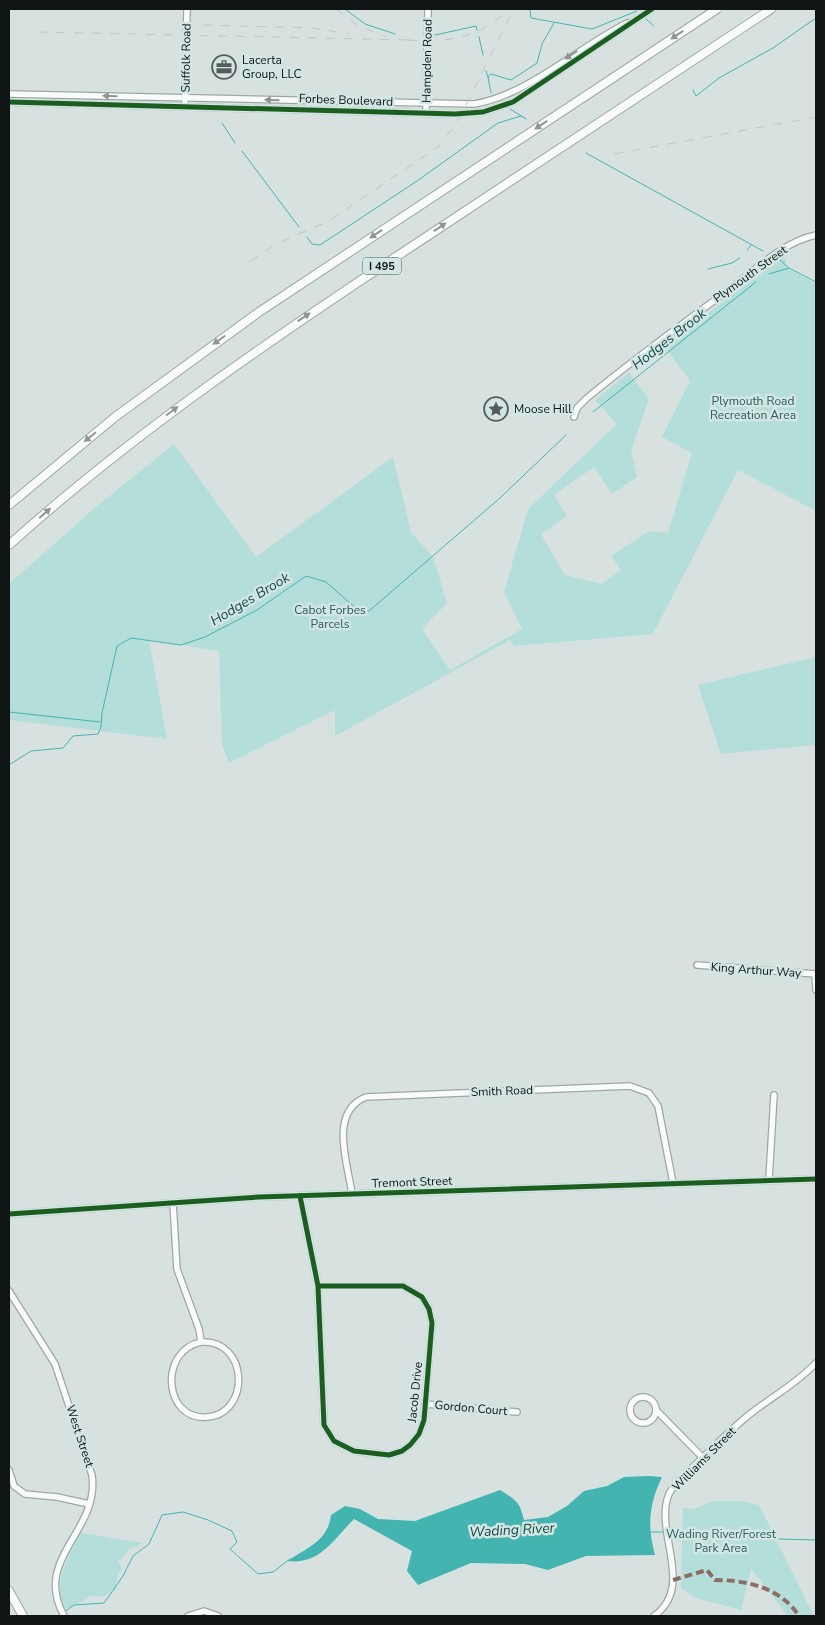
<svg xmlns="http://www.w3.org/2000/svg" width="825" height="1625" font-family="'Nunito Sans',sans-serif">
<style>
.green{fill:#b4deda}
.water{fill:#44b4b1}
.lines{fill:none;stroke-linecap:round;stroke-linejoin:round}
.stream{stroke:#44b4b1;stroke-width:1}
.minor-casing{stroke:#9fa7a6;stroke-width:8}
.highway-casing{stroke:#9fa7a6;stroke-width:10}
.minor{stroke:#f9fbfa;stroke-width:5.5}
.highway{stroke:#f9fbfa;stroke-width:8}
.rail{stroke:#c2c5c5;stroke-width:1;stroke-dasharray:9 9;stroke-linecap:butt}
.quiet{stroke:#8d6e63;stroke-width:4;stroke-dasharray:8 4;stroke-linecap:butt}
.cycleway-casing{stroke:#d3e6e4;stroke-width:8}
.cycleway{stroke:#1b5e20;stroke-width:5}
.oneway{fill:#909493}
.labels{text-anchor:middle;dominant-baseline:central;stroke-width:5;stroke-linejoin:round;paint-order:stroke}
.shield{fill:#d3e6e4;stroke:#4a5453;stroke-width:1}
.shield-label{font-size:11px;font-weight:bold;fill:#0f1515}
.street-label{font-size:12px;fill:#0f1515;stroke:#d3e6e4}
.poi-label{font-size:12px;fill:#0f1515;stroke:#d3e6e4;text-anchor:start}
.park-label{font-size:12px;fill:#2a5e5c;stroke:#d3e6e4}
.water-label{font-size:14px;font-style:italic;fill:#144b49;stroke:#d3e6e4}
</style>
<rect width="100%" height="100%" fill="#d7e2e0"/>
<!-- green -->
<g class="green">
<path d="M784 256 787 268 816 284V511L738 470 653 634 514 646 510 640 335 736V710L229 763 222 745 219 651 149 640 167 739 9 720V584L97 506 174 444 256 557 393 457 411 532 433 557 447 603 422 629 450 670 522 629 504 592 528 509 617 424 595 400 629 373 649 399 631 451 637 477 612 494 594 467 554 495 567 516 541 534 565 575 602 584 621 570 611 556 649 531 668 533 692 453 662 437 690 381 664 346Z"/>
<path d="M816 657V745L721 754 698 685Z"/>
<path d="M713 1501H740L759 1505 814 1616H788L751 1569 741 1610 696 1598 681 1588 683 1508 694 1509Z"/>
<path d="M81 1533 143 1543 127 1551 122 1559 118 1560 122 1568 117 1577 116 1590 110 1592 103 1597 90 1596 82 1602 65 1609C51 1582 69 1557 81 1533Z"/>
</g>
<!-- water -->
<path class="water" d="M649 1476 662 1477C649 1504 647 1526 655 1555L586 1556 548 1570 525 1564 471 1563 418 1585 407 1571 412 1551 354 1519C333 1540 320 1565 287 1561 307 1548 328 1541 331 1515L345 1506 360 1509 378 1519 415 1521 500 1490C516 1500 520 1502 524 1520L548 1517 567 1506 584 1491 607 1486 624 1477Z"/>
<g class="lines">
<!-- stream -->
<g class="stream">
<path d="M345 9 365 24 395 34"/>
<path d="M530 9 531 18 592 29 637 11"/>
<path d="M646 19 654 26"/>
<path d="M435 35 476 26 477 30"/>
<path d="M479 37 483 55"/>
<path d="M486 71 488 77"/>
<path d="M693 90 696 96 719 78 773 48 816 18"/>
<path d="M491 93 488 77 491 74 511 80 537 63 542 44 554 23"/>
<path d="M510 109 526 119"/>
<path d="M222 123 235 143"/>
<path d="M242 151 299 227"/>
<path d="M586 153 763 251"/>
<path d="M307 237 312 244 320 245 417 181 498 123 521 116"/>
<path d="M747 250 751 245"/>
<path d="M780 260 789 268"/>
<path d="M708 269 732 263 740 258"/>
<path d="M769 274 789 268 816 282"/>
<path d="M593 412 756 282"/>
<path d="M9 712 100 722"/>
<path d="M9 765 31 751 63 748 73 736 98 734 101 727 102 713 117 646 131 638 181 645 205 637 257 610 306 576 326 582 359 611H369L500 498 566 435"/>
<path d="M650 1532H666"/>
<path d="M670 1532 742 1538 816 1540"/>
<path d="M64 1612 74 1605 104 1603 123 1576 133 1556 149 1544 162 1515 183 1512 208 1520 232 1531 237 1542 230 1549 258 1574 273 1572 290 1559"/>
</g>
<!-- minor casing -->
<g class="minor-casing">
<g id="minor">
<path d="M9 94 474 104C526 96 579 47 627 23"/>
<path d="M9 102 455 114 483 112 513 102 652 9"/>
<path d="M185 102 187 9"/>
<path d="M426 108 428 9"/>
<path d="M574 417 577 408 587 398C633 360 682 324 730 289 756 269 783 242 816 235"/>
<path d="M697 965 816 974"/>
<path d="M815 974 816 990"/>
<path d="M769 1179 774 1095"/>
<path d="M352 1194C348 1164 328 1112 366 1097L630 1086 649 1093 658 1106 673 1183"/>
<path d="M300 1196 318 1286 324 1425 334 1441 354 1451 389 1455 402 1451 410 1445 419 1434 424 1420 432 1323 429 1309 422 1297 403 1286H318"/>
<path d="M173 1203 177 1269 199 1329 201 1342C158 1351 164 1421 207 1417 251 1414 249 1339 201 1342"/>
<path d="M9 1214 259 1197 816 1179"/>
<path d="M9 1291 55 1364 92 1475C100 1532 32 1558 64 1616"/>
<circle cx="643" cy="1410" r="13"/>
<path d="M425 1404 517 1412"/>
<path d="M657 1411 703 1458"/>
<path d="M9 1470 14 1486 25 1494 57 1497 89 1504"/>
<path d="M188 1616 204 1611 218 1616"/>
<path d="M654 1616C696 1586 653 1531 669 1494 675 1482 688 1472 697 1463 715 1446 731 1429 750 1414 773 1396 796 1384 816 1363"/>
</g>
</g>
<!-- highway casing -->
<g class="highway-casing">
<g id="highway">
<path d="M9 505 115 417 259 312 717 9"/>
<path d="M9 545C137 430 279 334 423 239 539 162 655 85 771 9"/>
<path d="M9 1591 23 1616"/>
</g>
</g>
<!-- minor -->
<use href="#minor" class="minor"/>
<!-- highway -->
<use href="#highway" class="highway"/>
<!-- rail -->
<g class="rail">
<path d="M336 9 358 26 385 36"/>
<path d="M203 25 312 28 349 34"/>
<path d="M38 32 413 40"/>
<path d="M408 40C446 43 481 38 509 9"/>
<path d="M614 154 816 117"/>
<path d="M251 261 276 244 329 221 439 146 458 121 514 9"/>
</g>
<!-- quiet -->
<path class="quiet" d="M673 1580 707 1570 715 1580C747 1580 781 1588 799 1616"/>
<!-- cycleway casing -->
<g class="cycleway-casing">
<g id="cycleway">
<path d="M9 102 455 114 483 112 513 102 652 9"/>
<path d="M300 1196 318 1286 324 1425 334 1441 354 1451 389 1455 402 1451 410 1445 419 1434 424 1420 432 1323 429 1309 422 1297 403 1286H318"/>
<path d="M9 1214 259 1197 816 1179"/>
</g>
</g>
<!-- cycleway -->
<use href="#cycleway" class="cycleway"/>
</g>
<!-- one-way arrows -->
<defs><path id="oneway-solid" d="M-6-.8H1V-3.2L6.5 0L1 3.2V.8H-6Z" transform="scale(1.25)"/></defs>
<g class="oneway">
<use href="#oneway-solid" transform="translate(677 35) rotate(147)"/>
<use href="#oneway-solid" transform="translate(571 55) rotate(147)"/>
<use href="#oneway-solid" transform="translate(110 96) rotate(-178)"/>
<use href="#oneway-solid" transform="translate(272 100) rotate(-179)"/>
<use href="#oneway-solid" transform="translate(541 125) rotate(147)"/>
<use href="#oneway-solid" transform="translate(440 227) rotate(-34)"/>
<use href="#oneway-solid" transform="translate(376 234) rotate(146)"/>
<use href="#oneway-solid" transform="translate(304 317) rotate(-34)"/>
<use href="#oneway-solid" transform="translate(219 340) rotate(145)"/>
<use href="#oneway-solid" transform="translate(172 411) rotate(-37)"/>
<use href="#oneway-solid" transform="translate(90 437) rotate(141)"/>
<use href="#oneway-solid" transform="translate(45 513) rotate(-41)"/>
</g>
<!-- icons -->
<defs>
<g id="office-ring" transform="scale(1.25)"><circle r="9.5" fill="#d3e6e4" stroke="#555d5c" stroke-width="1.5"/><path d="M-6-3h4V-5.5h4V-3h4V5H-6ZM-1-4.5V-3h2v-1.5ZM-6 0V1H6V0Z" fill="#555d5c"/></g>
<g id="sight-ring" transform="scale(1.25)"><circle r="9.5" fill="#d3e6e4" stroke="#555d5c" stroke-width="1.5"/><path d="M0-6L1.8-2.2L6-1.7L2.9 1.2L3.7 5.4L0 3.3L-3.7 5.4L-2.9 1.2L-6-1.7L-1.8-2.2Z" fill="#555d5c"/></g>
</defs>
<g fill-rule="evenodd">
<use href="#office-ring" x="224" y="67"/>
<use href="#sight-ring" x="496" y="409"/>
</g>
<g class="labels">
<!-- shield labels -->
<rect class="shield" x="363" y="257.5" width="38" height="17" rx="4"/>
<g class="shield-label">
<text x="382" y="266">I 495</text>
</g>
<!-- street labels -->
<g class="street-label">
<text transform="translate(186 58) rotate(-89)">Suffolk Road</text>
<text transform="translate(427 61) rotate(-89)">Hampden Road</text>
<text transform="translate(346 100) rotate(2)">Forbes Boulevard</text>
<text transform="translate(750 274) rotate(-36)">Plymouth Street</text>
<text transform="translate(756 970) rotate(4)">King Arthur Way</text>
<text transform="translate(502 1091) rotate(-2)">Smith Road</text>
<text transform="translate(412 1182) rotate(-2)">Tremont Street</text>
<text transform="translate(415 1392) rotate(-84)">Jacob Drive</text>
<text transform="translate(471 1408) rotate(5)">Gordon Court</text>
<text transform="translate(80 1436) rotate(72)">West Street</text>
<text transform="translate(704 1459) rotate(-45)">Williams Street</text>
</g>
<!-- poi labels -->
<g class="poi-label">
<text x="242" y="60">Lacerta<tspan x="242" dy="14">Group, LLC</tspan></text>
<text x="514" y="409">Moose Hill</text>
</g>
<!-- park labels -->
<g class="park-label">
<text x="753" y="401">Plymouth Road<tspan x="753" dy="14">Recreation Area</tspan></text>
<text x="330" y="610">Cabot Forbes<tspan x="330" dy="14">Parcels</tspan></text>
<text x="721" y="1534">Wading River/Forest<tspan x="721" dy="14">Park Area</tspan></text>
</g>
<!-- water labels -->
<g class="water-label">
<text transform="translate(669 339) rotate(-38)">Hodges Brook</text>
<text transform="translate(250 599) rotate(-31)">Hodges Brook</text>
<text transform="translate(512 1530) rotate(-3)">Wading River</text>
</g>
</g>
<!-- border -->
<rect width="825" height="1625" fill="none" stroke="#0f1515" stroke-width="20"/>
</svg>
